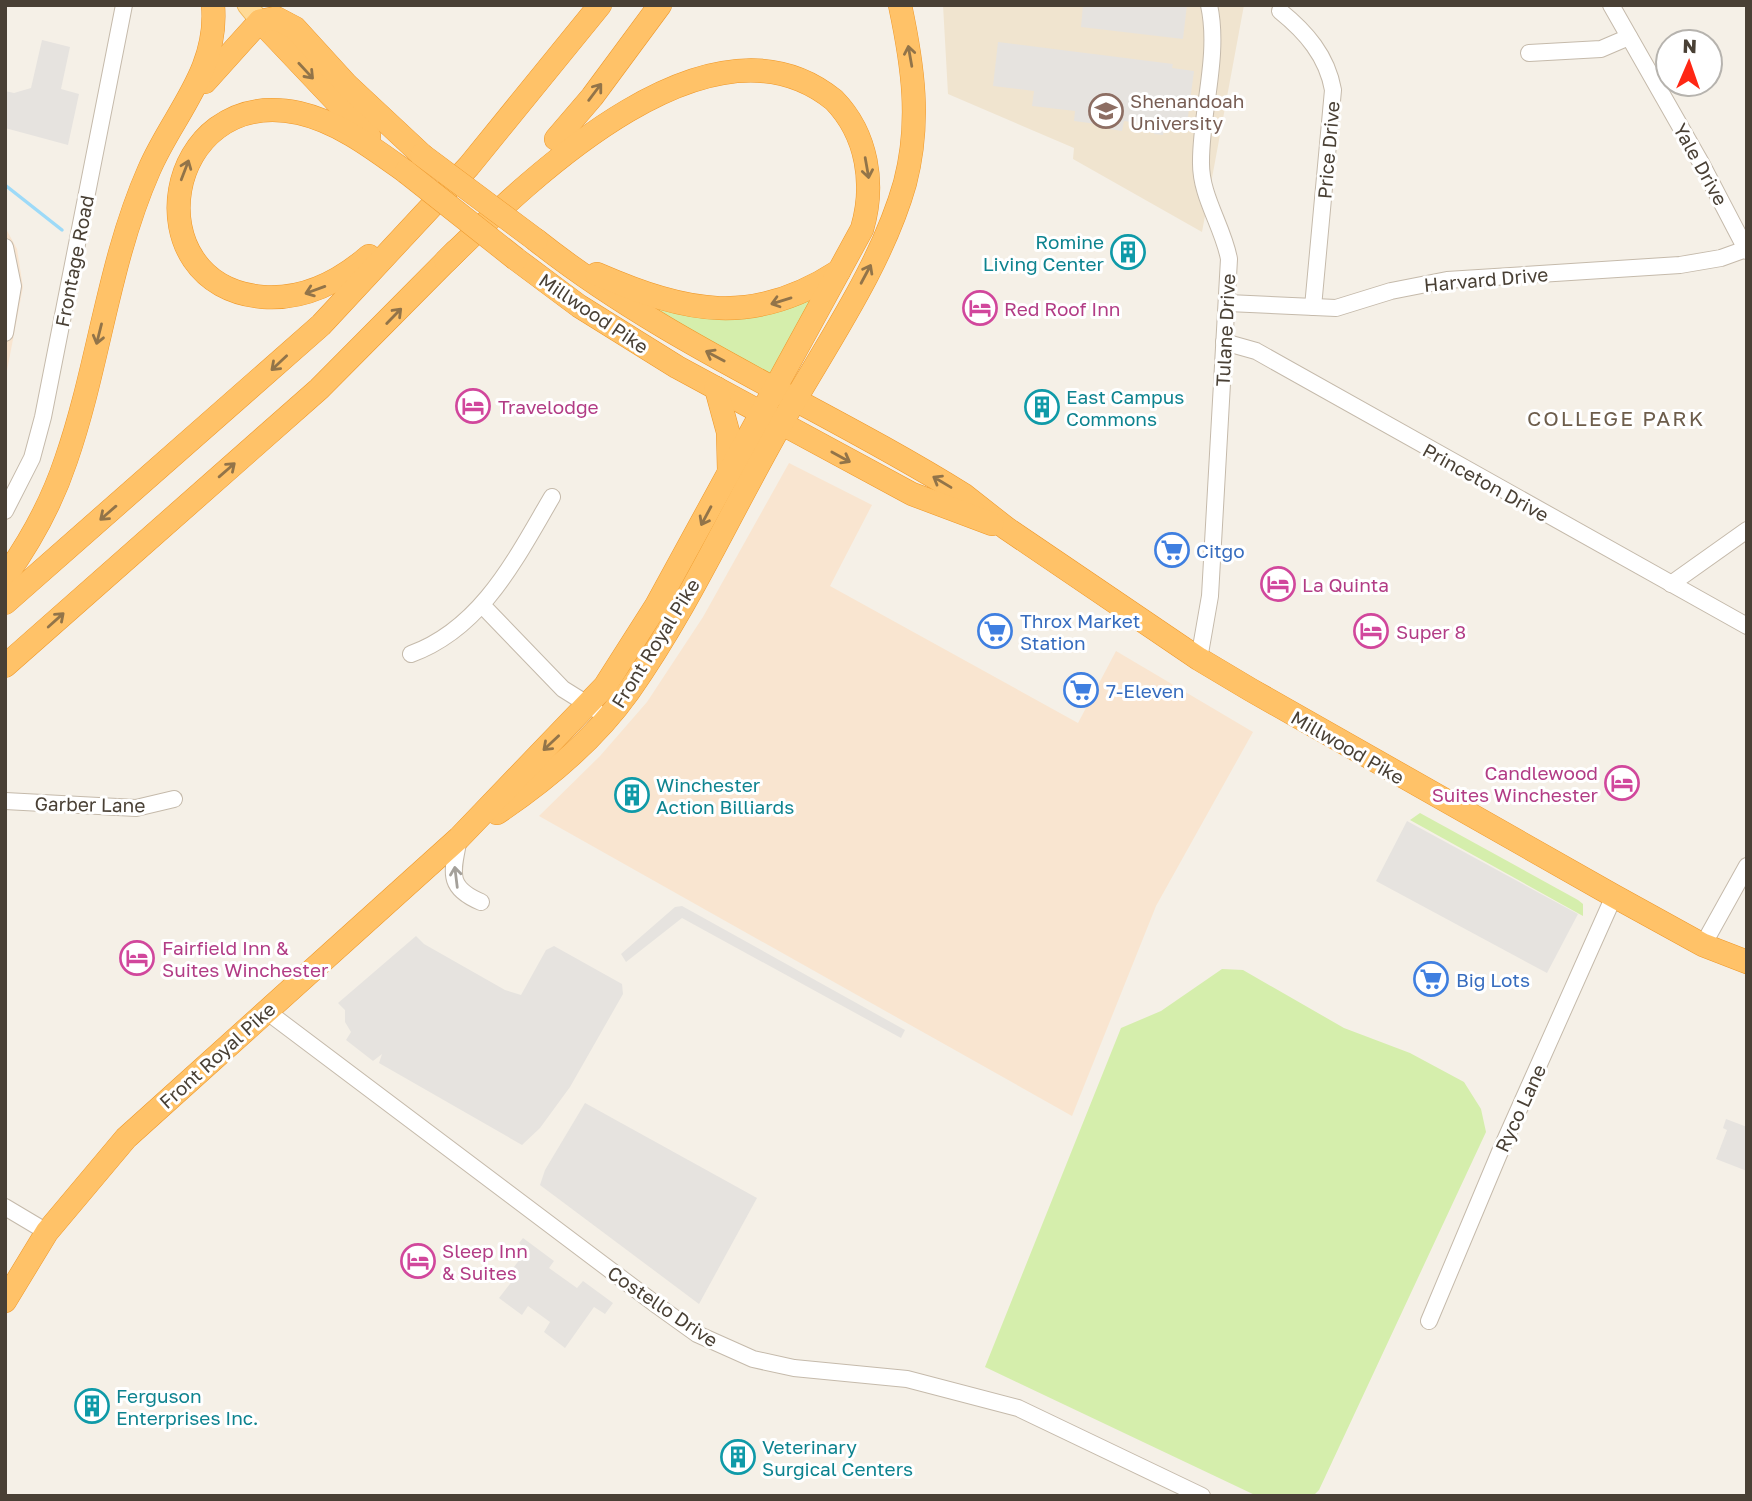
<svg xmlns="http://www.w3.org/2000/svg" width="1752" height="1501" font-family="'Golos Text',sans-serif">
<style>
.commercial{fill:#f9e5d0}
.education{fill:#f0e4cf}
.green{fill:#d5eeac}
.parking{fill:#e6e3df}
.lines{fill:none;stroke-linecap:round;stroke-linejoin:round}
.stream{stroke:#9ddaf8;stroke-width:3.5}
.minor-casing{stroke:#c5baab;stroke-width:18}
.major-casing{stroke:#f1b85a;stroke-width:21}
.highway-casing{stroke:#ee9728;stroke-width:24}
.minor{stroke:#fff;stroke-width:16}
.major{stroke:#ffda96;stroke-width:19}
.highway{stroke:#ffc268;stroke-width:23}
.highway-bridge-casing{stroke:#ee9728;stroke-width:24;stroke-linecap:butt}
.highway-bridge{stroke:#ffc268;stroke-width:23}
.oneway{stroke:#927449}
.oneway2{stroke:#a4a09a}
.labels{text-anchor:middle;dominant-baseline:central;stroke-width:6;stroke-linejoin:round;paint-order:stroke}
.education-label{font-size:19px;fill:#785e54;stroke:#fff;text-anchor:start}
.street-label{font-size:19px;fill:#494035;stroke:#fff}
.culture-label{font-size:19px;fill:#0d838f;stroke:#fff;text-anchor:start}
.hotel-label{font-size:19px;fill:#b23c85;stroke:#fff;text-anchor:start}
.shop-label{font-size:19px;fill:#366cbe;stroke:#fff;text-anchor:start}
.neighbourhood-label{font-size:21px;letter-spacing:2px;fill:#6d5d4b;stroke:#fff}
</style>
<rect width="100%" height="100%" fill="#f5f0e7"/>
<!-- commercial -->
<g class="commercial">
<path d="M5 227 17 249 23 287 5 381Z"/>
<path d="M789 463 872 505 830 586 1078 723 1116 651 1253 732 1156 906 1072 1116 539 816 600 756 647 702 703 617Z"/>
</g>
<!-- education -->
<path class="education" d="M943 5H1244L1202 232 1073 159 1074 148 948 94Z"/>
<!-- green -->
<g class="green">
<path d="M624 292 645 302 821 292 777 373 768 374Z"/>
<path d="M1420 813 1578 900 1583 904V916L1410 820Z"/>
<path d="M1222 969 1243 970 1344 1028 1410 1053 1464 1082 1481 1109 1486 1132 1319 1490 1313 1496H1257L985 1367 1121 1028 1161 1011Z"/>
</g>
<!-- parking -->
<g class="parking">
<path d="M1083 5H1187L1183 39 1081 27Z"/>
<path d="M42 40 70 47 61 89 79 94 68 145 5 128V91L14 93 31 88Z"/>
<path d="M998 42 1173 64 1172 68 1194 71 1186 132 1164 129 1163 135 1154 134 1155 125 1124 121 1122 131 1097 127V124L1074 121 1075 111 1032 106 1034 91 993 86Z"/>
<path d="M1407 821 1578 914 1547 973 1376 881Z"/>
<path d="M682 906 905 1030 901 1038 682 918 626 962 621 954 675 907Z"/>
<path d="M416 936 424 944 505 990 521 995 546 950 554 946 622 984 623 994 570 1087 540 1128 522 1145 379 1063 382 1054 373 1061 346 1040 351 1032 345 1022V1010L338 1003Z"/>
<path d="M585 1103 757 1198 699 1304 540 1185 545 1170Z"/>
<path d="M1726 1119 1747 1127V1171L1716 1159 1727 1130 1723 1128Z"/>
<path d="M523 1238 554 1261 549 1268 577 1288 583 1281 613 1303 605 1314 594 1307 565 1348 544 1332 550 1322 528 1306 522 1315 499 1298 513 1280 507 1276 527 1250 519 1243Z"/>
</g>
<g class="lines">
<!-- stream -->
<path class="stream" d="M5 185 62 230"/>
<!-- minor casing -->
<g class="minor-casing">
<g id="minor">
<path d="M1611 5 1701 163 1747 251"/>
<path d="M1280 11C1306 32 1327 56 1333 90L1313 307"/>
<path d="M1529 53 1601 49 1629 37"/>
<path d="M5 247 13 286 5 333"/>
<path d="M1228 303 1336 308 1391 291 1447 280 1680 265 1721 258 1746 249"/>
<path d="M1224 342 1256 351 1747 626"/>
<path d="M5 511 32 458 43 417 124 5"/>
<path d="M1671 584 1747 530"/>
<path d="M482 605 563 689 595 709"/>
<path d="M411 654C482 628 516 558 552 497"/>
<path d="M1199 659 1210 596 1229 259C1223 226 1200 196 1201 161 1201 111 1220 55 1209 5"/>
<path d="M5 801 136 808 174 799"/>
<path d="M459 838C453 871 445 887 481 902"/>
<path d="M1703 945 1747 866"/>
<path d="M265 1010 658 1306 697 1334 753 1359 794 1368 907 1379 1018 1408 1202 1496"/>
<path d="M5 1207 47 1232"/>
<path d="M1429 1321 1499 1154 1614 896"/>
</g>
</g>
<!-- major casing -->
<g class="major-casing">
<path id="major" d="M247 5 260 21"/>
</g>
<!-- highway casing -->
<g class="highway-casing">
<g id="highway">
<path d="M260 21 369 136"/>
<path d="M205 82 260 21 276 18 295 28 347 85 422 155"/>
<path d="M556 139 592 97 660 5"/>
<path d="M536 240C667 344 823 407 964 495L1006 528 1199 659 1251 690 1614 896 1703 945 1747 962"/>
<path d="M369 256C339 282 304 300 263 297 131 286 162 84 299 113 339 122 374 149 406 172"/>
<path d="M516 259 579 306 677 367 912 494 992 524"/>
<path d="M597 274C687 313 753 327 839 271"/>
<path d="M716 388 728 432 729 471"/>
<path d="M5 577C30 542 52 502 66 460 99 365 108 263 149 170 173 114 219 71 213 5"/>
<path d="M5 603 321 325 469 166 600 5"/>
<path d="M5 666 319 389 456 251"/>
<path d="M497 813C546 780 595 739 629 691 689 606 732 509 784 419 826 345 882 265 905 183 921 122 913 66 900 5"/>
<path d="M5 1301 47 1232 126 1138 459 838 605 686 656 606 862 229C875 185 868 135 834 100 711 0 530 179 446 261"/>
</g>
</g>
<!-- minor -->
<use href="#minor" class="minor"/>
<!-- major -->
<use href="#major" class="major"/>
<!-- highway -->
<use href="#highway" class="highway"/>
<!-- highway-bridge casing -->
<g class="highway-bridge-casing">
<g id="highway-bridge">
<path d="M422 155 536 240"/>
<path d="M406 172 516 259"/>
</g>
</g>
<!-- highway-bridge -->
<use href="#highway-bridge" class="highway-bridge"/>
</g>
<!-- one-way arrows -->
<defs><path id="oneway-shaft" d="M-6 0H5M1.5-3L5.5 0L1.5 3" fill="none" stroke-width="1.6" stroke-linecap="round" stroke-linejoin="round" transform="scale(1.75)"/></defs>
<g class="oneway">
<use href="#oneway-shaft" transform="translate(910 56) rotate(-100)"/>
<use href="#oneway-shaft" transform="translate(306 71) rotate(47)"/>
<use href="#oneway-shaft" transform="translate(595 92) rotate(-53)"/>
<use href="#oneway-shaft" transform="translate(867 168) rotate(80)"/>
<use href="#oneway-shaft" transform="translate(185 170) rotate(-69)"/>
<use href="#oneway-shaft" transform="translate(866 274) rotate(-62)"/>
<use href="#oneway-shaft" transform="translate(315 290) rotate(160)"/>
<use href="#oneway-shaft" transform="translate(781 301) rotate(163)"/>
<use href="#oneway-shaft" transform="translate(394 316) rotate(-46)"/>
<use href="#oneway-shaft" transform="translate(99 334) rotate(104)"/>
<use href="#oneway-shaft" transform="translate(715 356) rotate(-152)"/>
<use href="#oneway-shaft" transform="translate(279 363) rotate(137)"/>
<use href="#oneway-shaft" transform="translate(841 457) rotate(29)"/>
<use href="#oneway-shaft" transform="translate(227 470) rotate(-41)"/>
<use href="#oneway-shaft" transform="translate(942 482) rotate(-149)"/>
<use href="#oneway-shaft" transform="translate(108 513) rotate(139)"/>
<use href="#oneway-shaft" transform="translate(706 516) rotate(118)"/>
<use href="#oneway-shaft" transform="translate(56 620) rotate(-42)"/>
<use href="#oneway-shaft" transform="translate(551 743) rotate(137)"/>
</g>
<use class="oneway2" href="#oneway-shaft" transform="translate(456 877) rotate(-97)"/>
<!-- icons -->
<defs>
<g id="university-ring" transform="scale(1.75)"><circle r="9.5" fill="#fff" stroke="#8d6e63" stroke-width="1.5"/><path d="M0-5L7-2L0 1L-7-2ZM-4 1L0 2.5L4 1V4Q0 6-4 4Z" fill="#8d6e63"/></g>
<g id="building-ring" transform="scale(1.75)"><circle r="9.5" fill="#fff" stroke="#0f9aa8" stroke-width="1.5"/><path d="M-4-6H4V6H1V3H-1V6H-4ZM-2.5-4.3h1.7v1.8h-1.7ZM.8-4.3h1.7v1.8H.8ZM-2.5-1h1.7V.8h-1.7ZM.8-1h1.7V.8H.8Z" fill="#0f9aa8"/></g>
<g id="hotel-ring" transform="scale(1.75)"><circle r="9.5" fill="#fff" stroke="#d1479c" stroke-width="1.5"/><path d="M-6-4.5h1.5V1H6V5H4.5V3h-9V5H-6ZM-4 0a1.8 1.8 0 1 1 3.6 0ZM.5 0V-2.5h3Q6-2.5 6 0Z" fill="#d1479c"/></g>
<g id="supermarket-ring" transform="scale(1.75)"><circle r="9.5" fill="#fff" stroke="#3f7fe0" stroke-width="1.5"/><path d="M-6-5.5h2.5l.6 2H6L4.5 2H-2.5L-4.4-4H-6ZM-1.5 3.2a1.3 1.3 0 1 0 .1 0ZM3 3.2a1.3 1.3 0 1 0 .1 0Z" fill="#3f7fe0"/></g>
</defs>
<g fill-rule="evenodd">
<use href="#university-ring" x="1106" y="111"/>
<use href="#building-ring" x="1128" y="252"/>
<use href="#hotel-ring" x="980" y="308"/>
<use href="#hotel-ring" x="473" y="406"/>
<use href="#building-ring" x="1042" y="407"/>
<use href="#supermarket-ring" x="1172" y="550"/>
<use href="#hotel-ring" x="1278" y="584"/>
<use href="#supermarket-ring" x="995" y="631"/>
<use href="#hotel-ring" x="1371" y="631"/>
<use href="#supermarket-ring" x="1081" y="690"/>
<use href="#hotel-ring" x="1622" y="783"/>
<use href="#building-ring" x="632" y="795"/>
<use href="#hotel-ring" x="137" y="958"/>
<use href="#supermarket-ring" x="1431" y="979"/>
<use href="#hotel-ring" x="418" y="1261"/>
<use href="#building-ring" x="92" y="1406"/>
<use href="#building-ring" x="738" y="1457"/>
</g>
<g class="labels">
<!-- education labels -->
<g class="education-label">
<text x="1130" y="100">Shenandoah<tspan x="1130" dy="22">University</tspan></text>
</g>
<!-- street labels -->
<g class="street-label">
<text transform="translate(1328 150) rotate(-85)">Price Drive</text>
<text transform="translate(1701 164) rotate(61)">Yale Drive</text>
<text transform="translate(74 261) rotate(-79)">Frontage Road</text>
<text transform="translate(1486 279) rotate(-5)">Harvard Drive</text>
<text transform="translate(594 313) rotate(34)">Millwood Pike</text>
<text transform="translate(1225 330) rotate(-87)">Tulane Drive</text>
<text transform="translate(1486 482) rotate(29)">Princeton Drive</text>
<text transform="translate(655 643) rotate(-58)">Front Royal Pike</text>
<text transform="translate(1348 747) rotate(30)">Millwood Pike</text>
<text transform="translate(90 804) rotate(1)">Garber Lane</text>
<text transform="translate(217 1055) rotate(-42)">Front Royal Pike</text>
<text transform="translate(1520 1108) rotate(-65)">Ryco Lane</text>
<text transform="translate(663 1306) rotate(34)">Costello Drive</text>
</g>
<!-- culture labels -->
<g class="culture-label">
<text x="1104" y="241" text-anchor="end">Romine<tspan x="1104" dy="22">Living Center</tspan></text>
<text x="1066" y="396">East Campus<tspan x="1066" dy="22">Commons</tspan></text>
<text x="656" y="784">Winchester<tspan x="656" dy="22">Action Billiards</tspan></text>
<text x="116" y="1395">Ferguson<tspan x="116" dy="22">Enterprises Inc.</tspan></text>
<text x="762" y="1446">Veterinary<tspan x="762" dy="22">Surgical Centers</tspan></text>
</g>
<!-- hotel labels -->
<g class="hotel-label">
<text x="1004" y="308">Red Roof Inn</text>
<text x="498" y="406">Travelodge</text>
<text x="1302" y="584">La Quinta</text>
<text x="1396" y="631">Super 8</text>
<text x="1598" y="772" text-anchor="end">Candlewood<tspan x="1598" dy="22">Suites Winchester</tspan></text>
<text x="162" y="947">Fairfield Inn &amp;<tspan x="162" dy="22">Suites Winchester</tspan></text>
<text x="442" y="1250">Sleep Inn<tspan x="442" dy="22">&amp; Suites</tspan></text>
</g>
<!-- shop labels -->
<g class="shop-label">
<text x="1196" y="550">Citgo</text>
<text x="1020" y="620">Throx Market<tspan x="1020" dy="22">Station</tspan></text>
<text x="1106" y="690">7-Eleven</text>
<text x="1456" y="979">Big Lots</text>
</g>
<!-- neighbourhood labels -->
<g class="neighbourhood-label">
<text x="1616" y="418">COLLEGE PARK</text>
</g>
</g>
<!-- border -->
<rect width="1752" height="1501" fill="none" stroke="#494035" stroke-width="14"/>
<!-- north arrow -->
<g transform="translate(1689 63) rotate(2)"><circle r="33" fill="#ffffff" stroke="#b6b3ae" stroke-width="2"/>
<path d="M0-5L12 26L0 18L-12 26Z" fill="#ff2714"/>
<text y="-10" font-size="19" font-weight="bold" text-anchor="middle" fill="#494035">N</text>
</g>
</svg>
